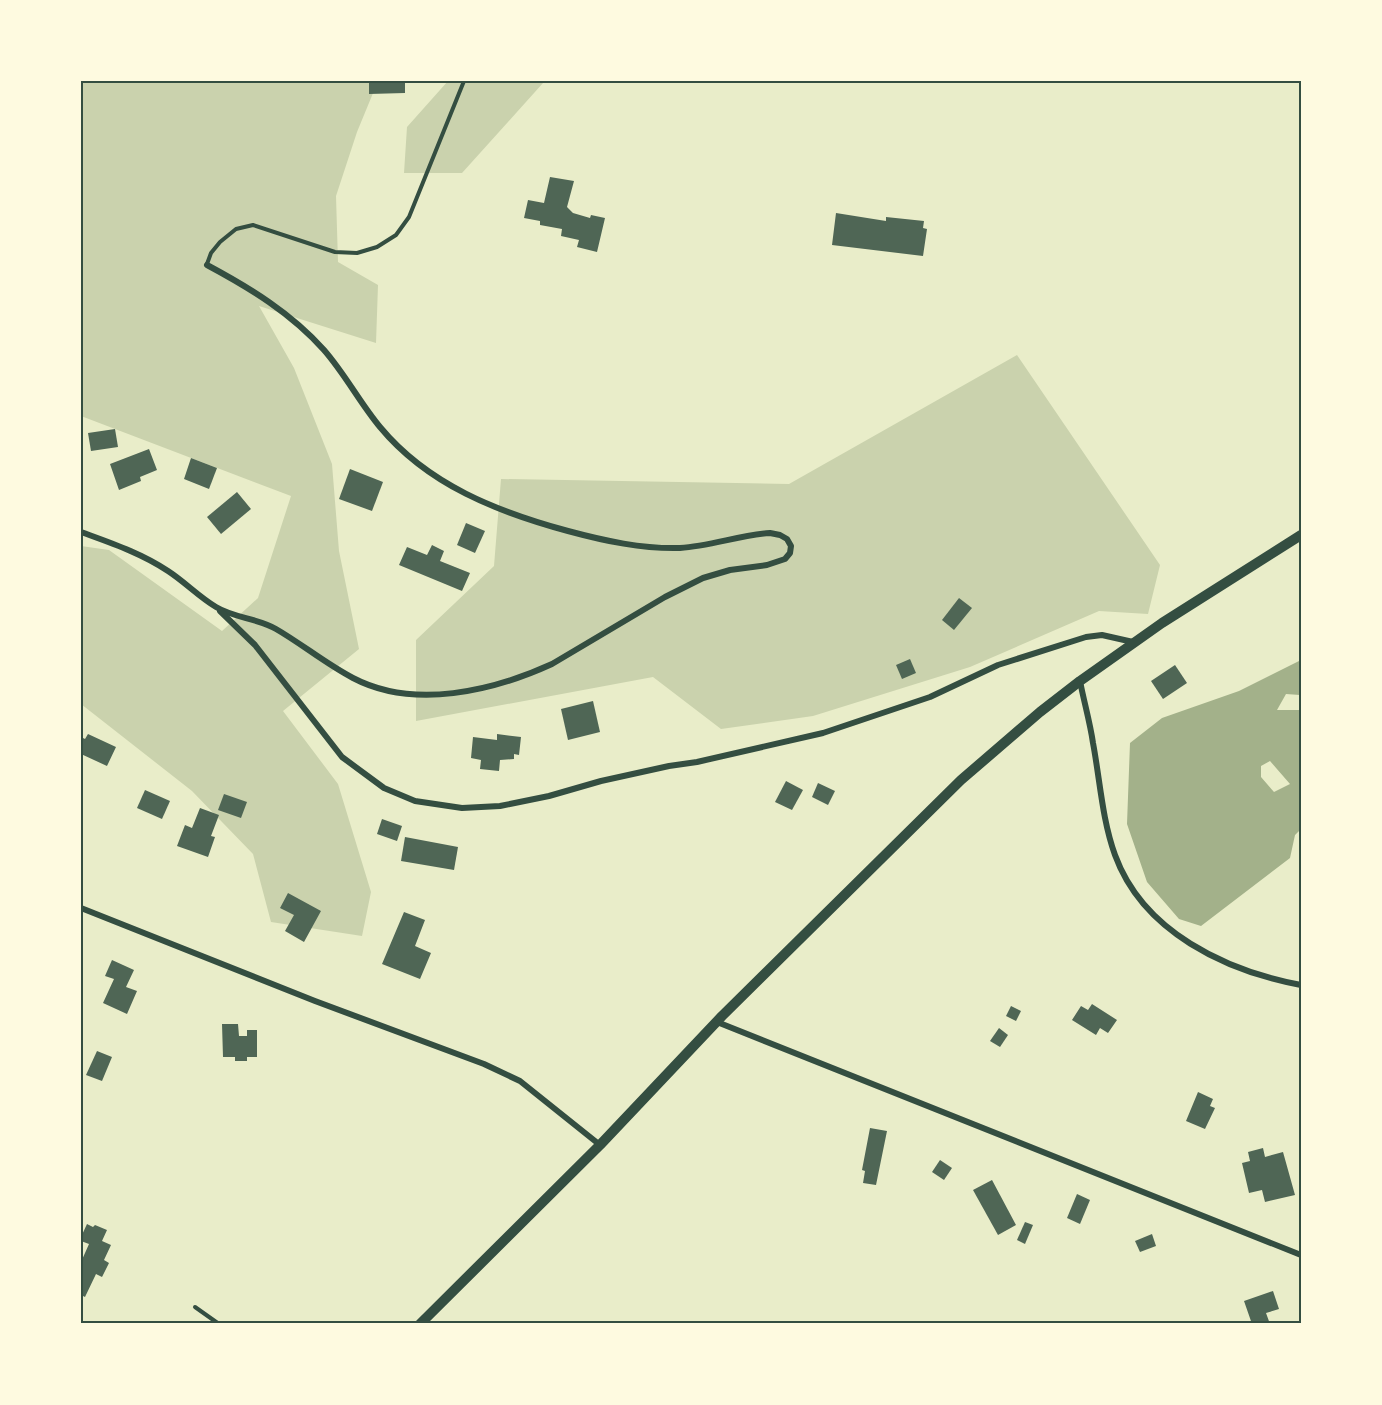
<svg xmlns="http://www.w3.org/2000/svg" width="1382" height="1405" font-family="'Archivo Narrow',sans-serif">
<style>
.green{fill:#cad2ad}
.water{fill:#a3b18a;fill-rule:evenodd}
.building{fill:#4f6655}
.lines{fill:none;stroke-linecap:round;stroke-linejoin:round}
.service{stroke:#344e41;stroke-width:4}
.minor{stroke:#344e41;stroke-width:6}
.tertiary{stroke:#344e41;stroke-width:10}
.neatline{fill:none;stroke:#344e41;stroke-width:2}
</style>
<rect width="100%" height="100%" fill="#e9edc9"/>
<!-- green -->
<g class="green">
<path d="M81 81H378L357 132 336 196 338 262 378 285 376 343 259 306 294 368 332 464 339 551 359 649 283 711 338 784 371 892 362 936 271 922 253 854 192 791 81 704V546L109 550 222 631 258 598 291 496 81 416Z"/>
<path d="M448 81H548L543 83 462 173H404L407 127Z"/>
<path d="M1017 355 1160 565 1148 614 1099 611 970 667 813 716 721 729 653 677 416 721V640L494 566 501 479 789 484Z"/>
</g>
<!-- water -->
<path class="water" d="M1301 660V829L1295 835 1290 858 1201 926 1179 919 1147 882 1127 824 1130 743 1162 718 1239 691ZM1286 694 1300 695 1301 710H1277ZM1270 761 1290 784 1274 792 1261 777V766Z"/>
<!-- building -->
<g class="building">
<path d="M369 81H405V93L369 94Z"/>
<path d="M550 177 574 181 567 207 573 213 590 218 591 215 605 218 597 252 577 247 579 240 561 236 562 229 540 225V221L524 218 528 200 544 203Z"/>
<path d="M836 213 886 221V217L924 221 923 228 927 229 923 256 832 245Z"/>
<path d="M115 429 118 447 91 451 88 433Z"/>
<path d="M149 449 157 470 140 477 141 481 119 490 110 464Z"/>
<path d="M191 458 217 468 209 489 184 479Z"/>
<path d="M350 469 383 482 372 511 339 499Z"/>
<path d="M237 492 251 509 221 534 207 517Z"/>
<path d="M466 523 485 531 475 553 457 545Z"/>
<path d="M432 545 444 551 440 561 470 573 462 591 399 565 407 547 427 555Z"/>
<path d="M959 598 972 608 954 630 942 620Z"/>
<path d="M910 659 916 673 902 679 896 665Z"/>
<path d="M1175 665 1187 683 1163 699 1151 681Z"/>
<path d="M593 701 600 732 568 740 561 709Z"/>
<path d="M88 734 116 747 107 766 81 754V737L85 739Z"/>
<path d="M497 734 521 737 519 755 514 754V759L500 760 499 771 480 769 481 760 471 758 473 737 497 740Z"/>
<path d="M786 781 803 790 792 810 775 802Z"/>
<path d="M818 783 835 791 828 805 812 797Z"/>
<path d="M145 790 170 801 162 819 137 808Z"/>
<path d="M224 794 247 802 241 818 218 810Z"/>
<path d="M200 808 219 815 211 836 215 837 208 857 177 846 185 825 192 828Z"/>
<path d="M382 819 402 826 397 841 377 834Z"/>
<path d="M405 837 458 847 454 870 401 861Z"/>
<path d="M288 893 321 911 304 942 285 931 294 915 280 908Z"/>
<path d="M404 912 425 920 415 946 431 953 420 979 382 964Z"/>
<path d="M112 960 134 970 126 987 137 991 127 1014 103 1003 114 979 105 976Z"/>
<path d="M1092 1004 1117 1020 1108 1033 1100 1028 1096 1035 1072 1020 1081 1006 1088 1010Z"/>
<path d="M1011 1006 1021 1011 1016 1021 1006 1016Z"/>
<path d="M222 1024H238L239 1036H247V1030H257V1057H247V1061H235V1057H223Z"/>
<path d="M999 1028 1008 1035 1000 1047 990 1041Z"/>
<path d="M97 1051 112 1057 102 1081 86 1075Z"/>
<path d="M1198 1092 1213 1099 1210 1106 1215 1108 1205 1129 1186 1121Z"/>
<path d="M870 1128 887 1131 876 1185 863 1183 865 1171 862 1170Z"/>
<path d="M1263 1148 1265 1157 1283 1152 1295 1195 1265 1202 1262 1190 1249 1193 1242 1163 1250 1161 1248 1152Z"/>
<path d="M940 1160 952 1168 944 1180 932 1172Z"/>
<path d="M992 1180 1016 1225 998 1235 973 1190Z"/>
<path d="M1077 1194 1090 1200 1080 1224 1067 1218Z"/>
<path d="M1025 1222 1033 1225 1025 1244 1017 1240Z"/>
<path d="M87 1224 93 1227 95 1225 107 1230 102 1241 111 1245 104 1260 109 1263 102 1277 96 1274 85 1297 81 1295V1262L89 1244 81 1241V1237Z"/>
<path d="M1152 1234 1156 1246 1140 1252 1135 1241Z"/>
<path d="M1273 1291 1279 1309 1266 1313 1270 1324H1252L1244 1301Z"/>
</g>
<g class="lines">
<!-- service -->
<g class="service">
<path d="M207 264 211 253 220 242 236 229 253 225 335 252 357 253 377 247 396 235 409 217 464 81"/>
<path d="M195 1307 219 1324"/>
</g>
<!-- minor -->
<g class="minor">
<path d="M81 532C111 543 141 553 168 571 185 582 199 597 216 607 234 618 257 618 276 629 302 644 326 664 353 678 414 710 493 691 552 664L665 597 703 578 730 570 767 565 785 559 790 553 791 546 787 539 780 535 770 533C740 535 711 546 680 548 642 549 605 541 568 531 498 512 428 485 380 427 360 403 345 374 324 350 291 313 250 288 207 265"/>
<path d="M220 611 255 645 342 757 384 788 415 801 462 808 500 806 549 796 601 781 669 766 697 762 823 733 930 697 998 665 1086 637 1102 635 1133 642"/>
<path d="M1080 681C1084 702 1090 722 1093 743 1100 780 1102 819 1115 855 1143 932 1226 971 1301 985"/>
<path d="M81 908 315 1001 484 1064 520 1081 600 1145"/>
<path d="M717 1022 1301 1255"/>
</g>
<!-- tertiary -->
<path class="tertiary" d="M420 1324 600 1145 722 1016 961 780 1040 712 1080 681 1162 623 1301 535"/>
</g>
<!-- border -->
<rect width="1382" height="1405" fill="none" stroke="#fefae0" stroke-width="165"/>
<rect x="82" y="82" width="1218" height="1240" class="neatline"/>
</svg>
